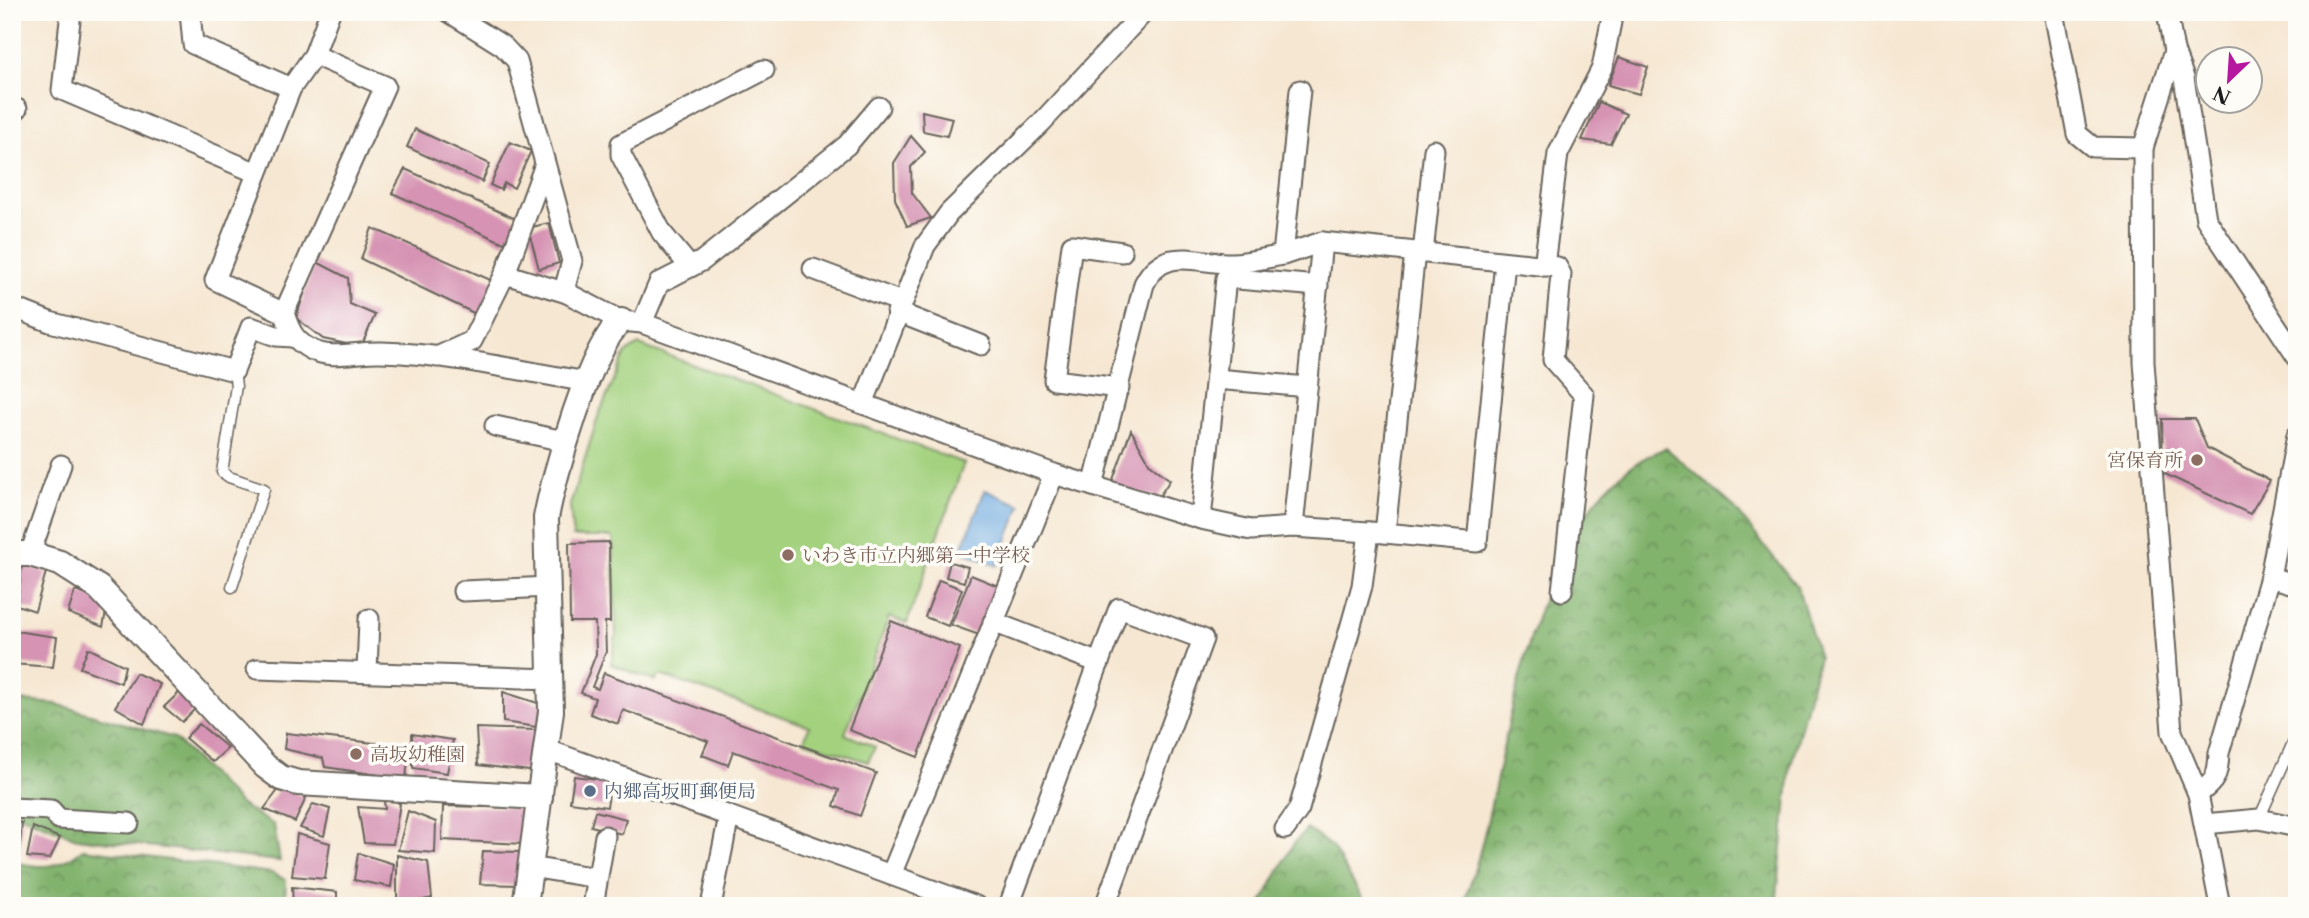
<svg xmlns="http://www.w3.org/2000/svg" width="2309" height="918" font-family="'Libre Caslon Text','Noto Serif JP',serif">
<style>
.forest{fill:url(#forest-crowns);stroke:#4f6844;stroke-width:2}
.park{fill:#a3d17e;stroke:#60764d;stroke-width:2}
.water{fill:#6faae0;stroke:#46637e;stroke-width:2}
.building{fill:#d693b3}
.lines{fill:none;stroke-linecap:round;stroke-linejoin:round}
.service-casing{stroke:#68635c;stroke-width:13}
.minor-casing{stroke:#68635c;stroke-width:23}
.tertiary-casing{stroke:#68635c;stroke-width:28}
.service{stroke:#fff;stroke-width:10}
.minor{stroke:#fff;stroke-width:19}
.tertiary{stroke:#fff;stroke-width:24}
.education-dot{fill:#8d6e63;stroke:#fdfcf7;stroke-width:2.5}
.service-dot{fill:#5c6f8a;stroke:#fdfcf7;stroke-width:2.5}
.labels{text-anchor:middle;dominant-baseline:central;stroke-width:7;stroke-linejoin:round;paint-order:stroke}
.education-label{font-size:19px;fill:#785e54;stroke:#fdfcf7;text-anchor:start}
.service-label{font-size:19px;fill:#4e5e75;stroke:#fdfcf7;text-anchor:start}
</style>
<defs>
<pattern id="forest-crowns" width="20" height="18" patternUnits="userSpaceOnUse" patternTransform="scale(1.75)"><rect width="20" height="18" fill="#82b36d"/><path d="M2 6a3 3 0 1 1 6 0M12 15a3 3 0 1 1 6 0" fill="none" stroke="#6a9159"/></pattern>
</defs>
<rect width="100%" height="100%" fill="#fdfcf7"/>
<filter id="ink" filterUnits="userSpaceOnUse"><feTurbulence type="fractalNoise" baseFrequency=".0143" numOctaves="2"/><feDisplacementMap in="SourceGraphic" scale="14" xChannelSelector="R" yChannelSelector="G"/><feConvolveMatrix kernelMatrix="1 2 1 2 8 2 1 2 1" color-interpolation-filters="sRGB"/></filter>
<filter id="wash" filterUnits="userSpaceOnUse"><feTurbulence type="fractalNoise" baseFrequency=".00686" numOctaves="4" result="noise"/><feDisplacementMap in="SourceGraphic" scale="28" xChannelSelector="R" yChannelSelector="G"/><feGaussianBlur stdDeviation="1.57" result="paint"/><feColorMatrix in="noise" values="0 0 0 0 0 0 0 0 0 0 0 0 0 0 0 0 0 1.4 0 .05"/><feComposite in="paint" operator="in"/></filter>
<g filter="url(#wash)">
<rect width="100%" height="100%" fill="#f6e7d2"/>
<!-- forest -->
<g class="forest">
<path d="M1666 448 1732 505 1798 588 1819 657 1790 769 1776 906H1463C1470 884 1478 862 1483 839 1513 723 1536 495 1666 448Z"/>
<path d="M12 700 56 704 174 738 241 805 274 825 280 861 76 838 12 812Z"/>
<path d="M1307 829 1332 847 1367 906H1260L1294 843Z"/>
<path d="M83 849 272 873 286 880 285 906H12V862C45 868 56 870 83 849Z"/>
</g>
<!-- park -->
<path class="park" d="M639 345 964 463 907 623 889 617 845 734 875 747 868 762 804 741 809 726 660 675 655 681 611 664 616 636 613 537H573L570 505 599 414 626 353Z"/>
<!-- water -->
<path class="water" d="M985 490 1021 505 997 566 961 551Z"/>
<g id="blocks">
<!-- building -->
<g class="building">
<path d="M1619 57 1648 67 1639 94 1608 85Z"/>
<path d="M1599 102 1626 114 1611 144 1582 140Z"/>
<path d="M922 111 952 118 947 136 923 131Z"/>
<path d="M415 129 490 164 482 182 407 147Z"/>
<path d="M911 136 925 152 911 167 912 193 931 218 907 226 895 199 894 163Z"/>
<path d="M510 142 531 151 514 188 504 183 501 190 490 185Z"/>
<path d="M405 169 518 220 504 243 392 193Z"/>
<path d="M549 223 559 263 539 269 528 228Z"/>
<path d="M372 228 493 281 480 316 361 259Z"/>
<path d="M315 261 348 278 350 304 375 315 361 347 323 339 296 318Z"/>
<path d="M2162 419H2195L2207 448 2270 481 2250 514 2163 473Z"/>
<path d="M1131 430 1150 464 1170 480 1158 498 1111 485Z"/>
<path d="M609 542 610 622H605L606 652 592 687 598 689 604 673 876 773 860 816 834 806 839 790 733 751 728 765 702 755 708 741 623 710 618 724 590 714 595 698 581 693 596 654 595 622H570L569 543Z"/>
<path d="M950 562 968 567 964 582 946 577Z"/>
<path d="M22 565 46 572 35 611 17 605Z"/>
<path d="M971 575 998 586 979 635 951 625Z"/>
<path d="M939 580 962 589 948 626 925 617Z"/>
<path d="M75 591 108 602 103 627 68 613Z"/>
<path d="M891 621 960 648 918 757 849 730Z"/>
<path d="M15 631 57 637 53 667 12 664Z"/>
<path d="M88 648 125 666 121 683 80 668Z"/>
<path d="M136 673 160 684 144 724 115 707Z"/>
<path d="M184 688 200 704 182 722 164 707Z"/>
<path d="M503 692 544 705 543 728 503 722Z"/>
<path d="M199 724 228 748 213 762 185 738Z"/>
<path d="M476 728 535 730 538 772 478 765Z"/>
<path d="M286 733 409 747 406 779 325 767 323 758 284 749Z"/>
<path d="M412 734 453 740 447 773 413 768Z"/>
<path d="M574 776 611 781 607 807 570 802Z"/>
<path d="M282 785 306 798 295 822 264 809Z"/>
<path d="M383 793 400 804 393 844 364 843 358 807 385 809Z"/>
<path d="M313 804 330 809 324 836 300 828Z"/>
<path d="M443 806 527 808 524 844 442 840Z"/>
<path d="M408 811 436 822 435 853 398 850Z"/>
<path d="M595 811 626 819 622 834 591 826Z"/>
<path d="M12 821 22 823 19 853 12 852Z"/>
<path d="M33 827 60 838 50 859 27 857Z"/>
<path d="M297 834 330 843 325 879 292 876Z"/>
<path d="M483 851 521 852 519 885 480 884Z"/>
<path d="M358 853 394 864 391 887 354 880Z"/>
<path d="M397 855 428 862 432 898 397 906Z"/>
<path d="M292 887 337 892V906H293Z"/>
</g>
</g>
</g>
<g filter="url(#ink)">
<use href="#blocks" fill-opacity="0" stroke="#68635c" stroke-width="2"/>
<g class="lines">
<!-- service casing -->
<g class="service-casing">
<g id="service">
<path d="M232 587 264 489 229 477 222 472 236 386 234 371"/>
<path d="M2259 819 2297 734"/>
</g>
</g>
<!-- minor casing -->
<g class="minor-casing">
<g id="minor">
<path d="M71 12 62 90 257 173"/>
<path d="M190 12 193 44 291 88"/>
<path d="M449 12 503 46 517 61 572 261 565 287 567 293 621 321 642 323 1054 474 1201 519 1251 530 1293 527 1369 532"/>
<path d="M2054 12 2077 134 2093 147 2143 148"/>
<path d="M2167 12 2174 51 2184 78 2206 219 2297 357"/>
<path d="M2174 51 2143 148 2144 362 2172 732 2198 794 2220 906"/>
<path d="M314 55 385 86 284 313C290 331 294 341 312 350 333 360 358 351 381 352 450 354 520 371 588 382"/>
<path d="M12 108 17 109"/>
<path d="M1423 253 1434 150"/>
<path d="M1283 255 1322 242 1557 267 1561 274 1553 360 1584 395 1562 591"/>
<path d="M1544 266 1558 154 1602 68 1611 22"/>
<path d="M690 267 662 233 621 155V144L764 70"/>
<path d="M813 269 901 302"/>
<path d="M505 274 567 293"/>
<path d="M12 307 50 322 234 371 251 327 276 336 292 337"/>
<path d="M897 312 981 345"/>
<path d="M284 313 215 280 291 88 314 55 330 12"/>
<path d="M642 323 659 283 702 261 847 145 879 107"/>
<path d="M437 357 472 341 505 274 544 167"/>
<path d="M1216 379 1307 387"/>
<path d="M1119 388 1054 380 1072 245 1122 252"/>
<path d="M863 404 925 246 949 213 1041 123 1144 12"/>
<path d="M495 426 568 442"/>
<path d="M1093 486 1144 284C1164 244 1197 264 1233 263 1250 262 1267 258 1283 255L1300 90"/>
<path d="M1201 519 1226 278 1318 286"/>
<path d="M1293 527 1322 242"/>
<path d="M1385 533 1477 542 1505 262"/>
<path d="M30 554 61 465"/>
<path d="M2270 577 2297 585"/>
<path d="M463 591 549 587"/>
<path d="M993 622 1099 663"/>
<path d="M257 669 552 679"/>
<path d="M367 672 369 619"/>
<path d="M548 750 976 906"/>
<path d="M2198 794C2216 781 2218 775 2219 753L2270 577 2297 435"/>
<path d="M12 808 51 810 59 819 129 823"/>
<path d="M2204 824 2259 819 2297 827"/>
<path d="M1285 829 1299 809 1362 586 1369 532 1385 533 1415 252"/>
<path d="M530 867 597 878"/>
<path d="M891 875 1054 474"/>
<path d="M593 906 605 836"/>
<path d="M711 906 729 816"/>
<path d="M1009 906 1119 608 1203 639 1105 906"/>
</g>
</g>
<!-- tertiary casing -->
<g class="tertiary-casing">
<g id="tertiary">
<path d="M12 554H30L60 563 99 588 265 766 281 778 298 783 540 797"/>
<path d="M525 906 551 711 546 518C554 475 590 347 621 321"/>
</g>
</g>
<!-- service -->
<use href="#service" class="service"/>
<!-- minor -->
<use href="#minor" class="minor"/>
<!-- tertiary -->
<use href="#tertiary" class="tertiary"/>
</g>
</g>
<!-- markers -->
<g class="education-dot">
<circle cx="2197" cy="460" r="7"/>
<circle cx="788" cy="555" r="7"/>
<circle cx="356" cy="754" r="7"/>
</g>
<circle class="service-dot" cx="590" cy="791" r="7"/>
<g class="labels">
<!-- education labels -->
<g class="education-label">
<text x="2183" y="460" text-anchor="end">宮保育所</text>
<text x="802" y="555">いわき市立内郷第一中学校</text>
<text x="370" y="754">高坂幼稚園</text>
</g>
<!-- service labels -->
<g class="service-label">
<text x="604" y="791">内郷高坂町郵便局</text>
</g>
</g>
<!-- margin -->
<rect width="2309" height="918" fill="none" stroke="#fdfcf7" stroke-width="42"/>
<!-- north arrow -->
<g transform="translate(2229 80) rotate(205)"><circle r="33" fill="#fdfcf7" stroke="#a3a29f" stroke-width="2"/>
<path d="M0-5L12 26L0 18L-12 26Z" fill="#b5179e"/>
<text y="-10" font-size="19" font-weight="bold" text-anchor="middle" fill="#1c1c1c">N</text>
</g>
</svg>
